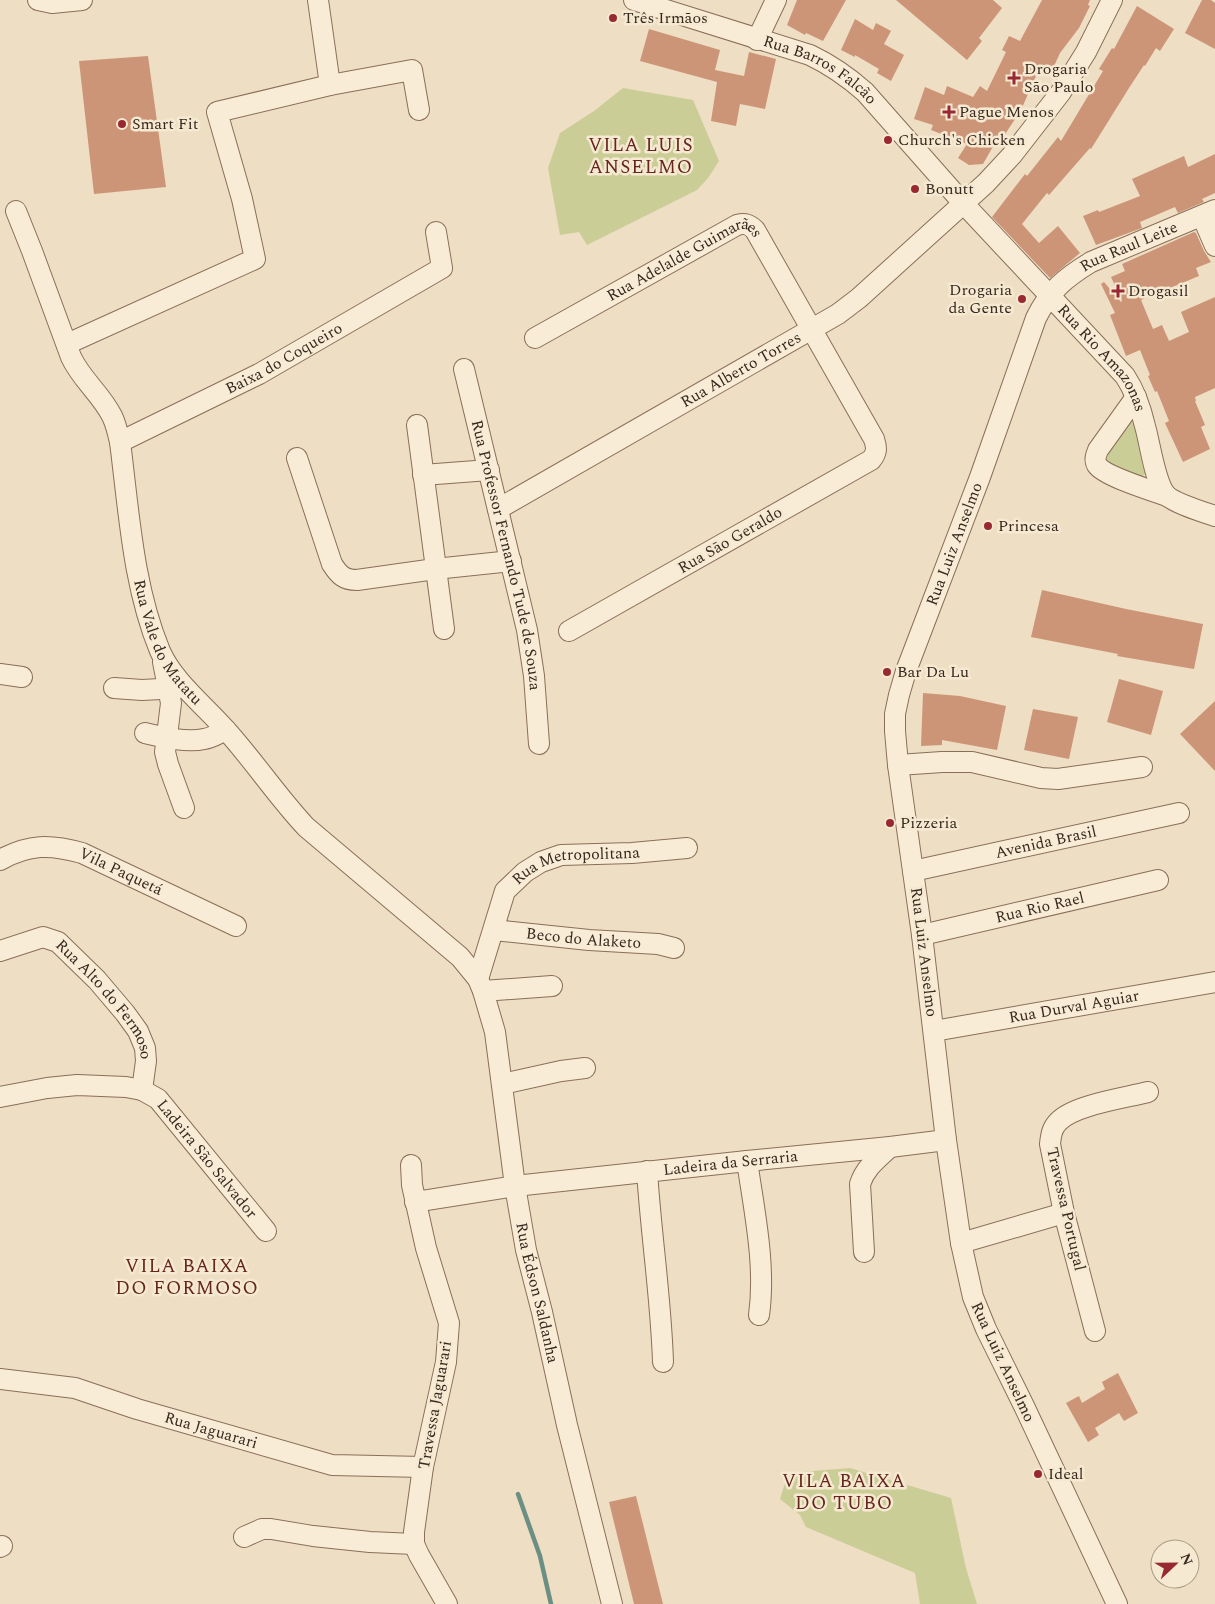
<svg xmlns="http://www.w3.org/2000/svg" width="1215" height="1604" font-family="Spectral,serif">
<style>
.green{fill:#cbcd97}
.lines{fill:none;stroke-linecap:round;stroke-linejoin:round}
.stream{stroke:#6c8f84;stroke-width:4.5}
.building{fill:#cd9578}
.minor-casing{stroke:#896f59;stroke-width:22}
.minor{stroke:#f9ecd6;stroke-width:20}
.poi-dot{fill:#982932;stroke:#f6e9d2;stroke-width:2}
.labels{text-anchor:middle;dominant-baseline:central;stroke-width:5;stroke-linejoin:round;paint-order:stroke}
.poi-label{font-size:16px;fill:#38291e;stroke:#f6e9d2;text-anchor:start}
.street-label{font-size:16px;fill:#38291e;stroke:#f6e9d2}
.quarter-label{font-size:19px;letter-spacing:1px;fill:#66261d;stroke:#f6e9d2}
</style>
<rect width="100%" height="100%" fill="#eedec3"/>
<!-- green -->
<g class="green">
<path d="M623 88 693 100 719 161 708 178 697 190 587 245 579 232 560 235 548 168 560 133 594 111Z"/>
<path d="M1131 420 1137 422 1148 472 1141 477 1106 461V453Z"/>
<path d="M850 1468 951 1498 966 1568 977 1604H920L915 1573 806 1527 800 1515 780 1499 788 1473Z"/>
</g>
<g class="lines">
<!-- stream -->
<path class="stream" d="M518 1494 540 1556 551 1604"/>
</g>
<!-- building -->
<g class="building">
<path d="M797 0H846L823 41 806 33 805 35 787 25Z"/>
<path d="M896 0H993L1002 8 979 38 982 41 967 60Z"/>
<path d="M1042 0H1090L1088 5 1090 6 1079 28 1060 53 1050 75 1039 69 1021 110 998 145 995 143 983 164 969 165 958 158 967 144 931 130 933 125 914 119 925 87 944 95 947 86 973 97 980 86 987 91 1006 52 1002 50 1009 36 1020 41Z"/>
<path d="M1202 0H1211L1215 3V49L1185 33Z"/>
<path d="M1137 6 1174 29 1160 51 1156 48 1145 66 1144 65 1129 88 1091 149 1090 148 1049 195 1047 193 1022 224 1039 243 1058 226 1080 253 1050 278 992 217 1025 174 1027 176 1058 137 1061 141 1103 71 1099 69 1112 48 1114 49Z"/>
<path d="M855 19 873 30 876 23 891 31 884 44 904 55 891 81 877 73 879 69 855 55V57L841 50Z"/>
<path d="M649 29 720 50 715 70 744 76 749 52 776 59 765 109 740 104 736 126 711 121 717 82 640 61Z"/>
<path d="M148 56 166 187 94 194 79 61Z"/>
<path d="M1215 154V193L1202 199 1204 202 1178 213 1175 207 1140 222 1142 228 1096 245 1083 216 1098 210 1099 212 1140 196 1132 179 1184 156 1188 167Z"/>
<path d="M1194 232 1196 233 1204 251 1211 262 1196 268 1199 276 1141 300 1153 329 1162 325 1169 341 1189 332 1181 312 1215 297V388L1195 397 1196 401H1195L1205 425 1201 427 1210 449 1183 462 1165 423 1169 421 1157 391 1155 392 1148 376 1150 375 1140 350 1126 356 1110 315 1115 313 1101 284 1104 282 1121 302 1122 301 1111 277 1125 271 1122 264Z"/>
<path d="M1042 590 1126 609 1203 624 1194 669 1117 656 1118 654 1031 637Z"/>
<path d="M1119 679 1163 691 1151 735 1107 722Z"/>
<path d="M923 693 960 696 1006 706 997 750 942 740V745L921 746Z"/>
<path d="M1215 701V771L1180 734Z"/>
<path d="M1033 709 1078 717 1069 759 1024 750Z"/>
<path d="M1118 1373 1138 1413 1124 1421 1119 1413 1095 1428 1099 1435 1088 1442 1066 1403 1079 1396 1082 1403 1105 1389 1102 1382Z"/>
<path d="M636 1496 663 1604H634L609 1502Z"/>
</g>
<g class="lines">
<!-- minor casing -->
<g class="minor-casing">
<g id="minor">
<path d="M38 0 52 3 82 0"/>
<path d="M318 0 330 85"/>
<path id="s1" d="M634 0 810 55C831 65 848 77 865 92L963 203 1125 376C1135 391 1141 409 1145 426 1150 443 1155 483 1166 495 1174 503 1203 512 1215 516"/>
<path d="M757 40 776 0"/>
<path id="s2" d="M16 211 32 251 71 357C81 379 101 394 112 416 116 424 118 433 120 442 129 512 133 586 160 651 173 681 205 706 226 730 254 761 277 796 306 827L460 957 478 979 483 991 495 1032 515 1186 526 1250 542 1312 567 1425 612 1604"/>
<path d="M1202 216 1215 246"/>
<path id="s3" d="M535 338 737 225C745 223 749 224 755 230L874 439C877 448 877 453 871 460L569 631"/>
<path d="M67 344 255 259 242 199 217 112 330 85 412 70 419 110"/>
<path id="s4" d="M464 369 527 630 534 676 539 744"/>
<path d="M1136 397 1098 450C1096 455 1094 460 1097 465 1104 476 1153 491 1167 496"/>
<path d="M417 425 444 629"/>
<path id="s5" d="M120 442 259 374 442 268 436 232"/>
<path d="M297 458 332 564C339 575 344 580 357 580L435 569 511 561"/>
<path d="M423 475 489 470"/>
<path id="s6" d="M498 509 838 314 859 298 986 183 1012 155 1061 92 1086 52 1112 0"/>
<path d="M163 662 171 703 165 752 168 764 184 808"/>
<path d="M0 674 22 677"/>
<path d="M114 688 142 690 179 688"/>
<path d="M145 733C162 737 187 743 204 739 212 738 219 733 226 730"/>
<path d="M898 765 942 762H972L1041 778 1058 779 1142 767"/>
<path id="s7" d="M0 860C29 844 50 844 82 853L236 926"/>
<path id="s8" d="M913 871 1179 813"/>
<path id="s9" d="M494 930 589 940 658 944 674 948"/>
<path id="s10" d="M922 935 1158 880"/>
<path id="s11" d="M0 951 43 937 58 942 97 980 125 1013 138 1031 145 1048 146 1061 142 1090"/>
<path id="s12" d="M478 979 505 891 525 872 541 862 561 855 632 853 687 848"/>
<path d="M483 991 552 986"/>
<path id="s13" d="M934 1031 1215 982"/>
<path d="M502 1084 561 1071 585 1068"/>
<path id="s14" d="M0 1097 47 1088 77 1085 126 1087 142 1090 158 1099 266 1231"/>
<path d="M747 1161C754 1210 766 1265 759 1315"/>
<path d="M411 1165 412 1185 426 1248 449 1323 446 1362 423 1467 414 1532V1544L419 1555 447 1604"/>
<path d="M647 1171C651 1235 661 1298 663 1362"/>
<path id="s15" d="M415 1202 515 1186 747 1161 890 1147 946 1140"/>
<path d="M961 1243 1064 1213"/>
<path d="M864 1252 860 1184C865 1168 877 1159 890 1147"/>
<path d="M1095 1331 1064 1213 1050 1144C1051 1135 1052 1128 1058 1122 1073 1105 1125 1098 1148 1092"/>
<path id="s16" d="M0 1379 75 1388 137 1409 332 1465 423 1467"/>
<path d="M244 1537 262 1529H271L313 1536 370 1542 414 1544"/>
<path d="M0 1547 2 1546"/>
<path id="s17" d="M1117 1604 1024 1406 986 1329 973 1297 961 1243 946 1140 922 935 898 765 895 731V714L899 695 906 671 980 477 1036 318C1050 290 1065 278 1091 262L1215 210"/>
</g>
</g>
<!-- minor -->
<use href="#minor" class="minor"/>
</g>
<!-- markers -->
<g class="poi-dot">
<circle cx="613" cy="18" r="5"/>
<path d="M1011.5 70.5h5v5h5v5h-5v5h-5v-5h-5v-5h5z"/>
<path d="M946.5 104.5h5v5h5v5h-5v5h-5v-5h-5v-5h5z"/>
<circle cx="122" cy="124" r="5"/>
<circle cx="888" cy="140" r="5"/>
<circle cx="915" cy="189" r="5"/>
<path d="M1115.5 283.5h5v5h5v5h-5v5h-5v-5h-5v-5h5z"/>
<circle cx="1022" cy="299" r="5"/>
<circle cx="988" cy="526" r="5"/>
<circle cx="887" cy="672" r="5"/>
<circle cx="890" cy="823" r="5"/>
<circle cx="1038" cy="1474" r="5"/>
</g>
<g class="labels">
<!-- poi labels -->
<g class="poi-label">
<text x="623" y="18">Três Irmãos</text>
<text x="1024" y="69">Drogaria<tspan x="1024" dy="18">São Paulo</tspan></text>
<text x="959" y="112">Pague Menos</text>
<text x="132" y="124">Smart Fit</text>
<text x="898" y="140">Church's Chicken</text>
<text x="925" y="189">Bonutt</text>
<text x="1012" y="290" text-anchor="end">Drogaria<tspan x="1012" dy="18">da Gente</tspan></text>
<text x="1128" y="291">Drogasil</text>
<text x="998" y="526">Princesa</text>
<text x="897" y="672">Bar Da Lu</text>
<text x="900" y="823">Pizzeria</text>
<text x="1048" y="1474">Ideal</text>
</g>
<!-- street labels -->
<g class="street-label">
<text stroke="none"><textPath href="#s1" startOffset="200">Rua Barros Falcão</textPath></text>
<text stroke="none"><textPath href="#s17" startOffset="1469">Rua Raul Leite</textPath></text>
<text stroke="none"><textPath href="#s3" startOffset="171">Rua Adelalde Guimarães</textPath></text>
<text stroke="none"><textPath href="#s5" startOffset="184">Baixa do Coqueiro</textPath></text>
<text stroke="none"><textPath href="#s1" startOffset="608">Rua Rio Amazonas</textPath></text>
<text stroke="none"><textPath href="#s6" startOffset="280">Rua Alberto Torres</textPath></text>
<text transform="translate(730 540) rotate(-30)">Rua Sāo Geraldo</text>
<text stroke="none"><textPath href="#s17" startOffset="1108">Rua Luiz Anselmo</textPath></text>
<text stroke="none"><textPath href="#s4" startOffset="191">Rua Professor Fernando Tude de Souza</textPath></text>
<text stroke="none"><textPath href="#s2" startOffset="464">Rua Vale do Matatu</textPath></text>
<text stroke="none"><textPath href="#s8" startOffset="136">Avenida Brasil</textPath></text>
<text stroke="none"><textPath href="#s12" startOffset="172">Rua Metropolitana</textPath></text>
<text stroke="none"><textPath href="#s7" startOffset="128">Vila Paquetá</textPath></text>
<text stroke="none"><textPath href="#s10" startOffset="121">Rua Rio Rael</textPath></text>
<text stroke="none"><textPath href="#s9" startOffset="90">Beco do Alaketo</textPath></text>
<text transform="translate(924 952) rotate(83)">Rua Luiz Anselmo</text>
<text stroke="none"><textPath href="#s11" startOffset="136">Rua Alto do Fermoso</textPath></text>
<text stroke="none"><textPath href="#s13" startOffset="142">Rua Durval Aguiar</textPath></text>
<text stroke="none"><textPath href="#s14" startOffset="239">Ladeira São Salvador</textPath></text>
<text stroke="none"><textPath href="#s15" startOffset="318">Ladeira da Serraria</textPath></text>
<text transform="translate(1066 1209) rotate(77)">Travessa Portugal</text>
<text stroke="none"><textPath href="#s2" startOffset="1248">Rua Édson Saldanha</textPath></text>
<text transform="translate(1003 1362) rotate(65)">Rua Luiz Anselmo</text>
<text transform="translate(435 1405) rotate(-80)">Travessa Jaguarari</text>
<text stroke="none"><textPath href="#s16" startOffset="218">Rua Jaguarari</textPath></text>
</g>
<!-- quarter labels -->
<g class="quarter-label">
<text x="641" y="145">VILA LUIS<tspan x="641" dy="22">ANSELMO</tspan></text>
<text x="187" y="1266">VILA BAIXA<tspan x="187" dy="22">DO FORMOSO</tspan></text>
<text x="844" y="1481">VILA BAIXA<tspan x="844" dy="22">DO TUBO</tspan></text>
</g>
</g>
<!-- north arrow -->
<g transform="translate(1175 1564) rotate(68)"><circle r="24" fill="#f6e9d2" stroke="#aa9c8a"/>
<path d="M0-4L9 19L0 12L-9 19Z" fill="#982932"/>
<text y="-8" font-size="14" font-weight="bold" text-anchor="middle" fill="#38291e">N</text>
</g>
</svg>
